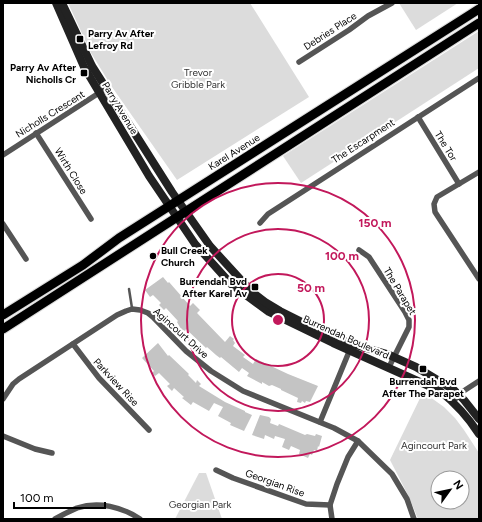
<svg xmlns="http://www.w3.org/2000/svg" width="482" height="522" font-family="Figtree,sans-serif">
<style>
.green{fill:#dcdcdc;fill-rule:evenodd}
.building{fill:#c4c4c4}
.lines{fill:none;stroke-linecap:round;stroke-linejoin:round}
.primary-casing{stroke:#dbdbdb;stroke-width:11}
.lane{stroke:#555;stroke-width:2.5}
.street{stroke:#555;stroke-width:5.5}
.secondary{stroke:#222;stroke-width:8}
.primary{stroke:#000;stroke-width:9}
.ring{fill:none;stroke:#c2185b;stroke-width:2}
.poi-dot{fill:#000;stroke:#fff;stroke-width:1.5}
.labels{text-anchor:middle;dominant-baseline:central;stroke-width:4;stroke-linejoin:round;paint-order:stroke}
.street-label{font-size:10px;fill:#000;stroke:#fff}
.poi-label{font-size:10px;font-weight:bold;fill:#000;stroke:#fff;text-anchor:start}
.park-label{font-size:10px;fill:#333;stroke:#fff}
.centre{fill:#c2185b;stroke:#fff;stroke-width:2}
.ring-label{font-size:12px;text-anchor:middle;font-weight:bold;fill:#c2185b;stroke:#fff;stroke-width:4;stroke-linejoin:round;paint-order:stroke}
</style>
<rect width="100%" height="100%" fill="#fff"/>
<!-- green -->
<g class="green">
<path d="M68 3H250L309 97 177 180 112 87 91 53Z"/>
<path d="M399 3H458L416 30Z"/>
<path d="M479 31V68L301 183 283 156Z"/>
<path d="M423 392 444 407 455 418 464 430 479 453V519H418L409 497 390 460ZM438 478H462V502H438Z"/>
<path d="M199 473H206L222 519H175Z"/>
</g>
<!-- building -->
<g class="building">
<path d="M163 277 168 283 169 282 190 306 193 303 200 310 197 313 225 342 230 336 234 339 233 340 235 343 233 346 245 355 243 357 253 364 256 359 288 374 318 386 310 402 306 401 305 403 302 401 301 403 297 402 298 398 281 390V389L272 385 269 386 262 382V384L247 376 249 373 242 368 239 372 221 357 220 358 216 355 207 347 206 348 186 329 185 331 181 329 177 322 178 321 166 308 164 310 159 305 161 303 153 295 150 297 145 290Z"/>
<path d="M158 343 168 356 169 355 189 374 188 375 196 383 197 380 201 384 199 386 225 402 245 411V412L252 415 244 431 230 425 231 423 218 416 223 407 214 403 209 411 193 402 191 405 182 398 184 397 174 388 172 391 167 386 170 384 159 373 155 376 152 373 154 371 142 358Z"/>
<path d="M260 415 269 417 271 419 270 423 278 426 279 424 305 435 307 434 315 436 316 434 322 436 319 447 318 446 317 451 314 450 312 455 310 454 308 458 299 454 300 450 291 446 289 450 282 447 285 439 275 436 274 439 265 435 264 439 252 435Z"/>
</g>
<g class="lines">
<!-- primary casing -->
<g class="primary-casing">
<g id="primary">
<path d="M3 315 83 265 119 238 196 189 479 9"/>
<path d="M3 329 479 23"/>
</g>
</g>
<!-- lane -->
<path class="lane" d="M129 289 132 308"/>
<!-- street -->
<g class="street">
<path d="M299 62 349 30 368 16 392 3"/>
<path d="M418 117 459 184"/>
<path d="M36 133 91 219"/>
<path d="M3 155 102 91"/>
<path d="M479 172 437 197 434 204 435 212 479 279"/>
<path d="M260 223 268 214 479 78"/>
<path d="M3 224 26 259"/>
<path d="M359 250 369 257 405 312 409 320V327L389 367"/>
<path d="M73 344 99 378 149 430"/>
<path d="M3 399 13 384 19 379 117 315 126 311 132 309 140 310 148 313 153 317 186 351 211 371 243 391 334 428 358 441 392 474 407 499 414 519"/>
<path d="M453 402 459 394 479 381"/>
<path d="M320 422 351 347"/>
<path d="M3 436 35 449 52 453"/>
<path d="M216 470 233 478 306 504 330 505"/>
<path d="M55 519C62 515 70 511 77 508 99 501 122 507 140 519"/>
<path d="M332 519 330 505 337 484 348 457 358 441"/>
</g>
<!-- secondary -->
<g class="secondary">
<path d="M56 3 84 67 149 176 195 244 231 284 269 312 333 343 440 391C455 403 468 417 479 434"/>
<path d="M62 3 92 66 172 192 210 246 252 292 265 302 280 311 302 322 352 344 387 354 416 367 454 390 464 400 479 419"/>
</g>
<!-- primary -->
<use href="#primary" class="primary"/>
</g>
<!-- distance rings -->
<g class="ring">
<circle cx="278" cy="320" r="46"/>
<circle cx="278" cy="320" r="91"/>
<circle cx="278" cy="320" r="137"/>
</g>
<!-- markers -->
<g class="poi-dot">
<rect x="76" y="35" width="8" height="8" rx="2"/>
<rect x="80" y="69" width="8" height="8" rx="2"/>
<circle cx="153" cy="256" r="4"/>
<rect x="251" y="283" width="8" height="8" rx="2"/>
<rect x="419" y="365" width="8" height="8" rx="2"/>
</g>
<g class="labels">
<!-- street labels -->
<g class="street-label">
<text transform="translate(330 31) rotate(-33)">Debries Place</text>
<text transform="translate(120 108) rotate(59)">Parry Avenue</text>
<text transform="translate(50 114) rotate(-32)">Nicholls Crescent</text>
<text transform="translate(363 141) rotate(-33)">The Escarpment</text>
<text transform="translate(446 146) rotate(58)">The Tor</text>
<text transform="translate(234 152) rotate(-32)">Karel Avenue</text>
<text transform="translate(71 171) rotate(58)">Wirth Close</text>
<text transform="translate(400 291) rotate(59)">The Parapet</text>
<text transform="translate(181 333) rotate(42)">Agincourt Drive</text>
<text transform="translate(346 337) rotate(24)">Burrendah Boulevard</text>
<text transform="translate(116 382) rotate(47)">Parkview Rise</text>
<text transform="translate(275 483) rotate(20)">Georgian Rise</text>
</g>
<!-- poi labels -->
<g class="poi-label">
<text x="88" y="33">Parry Av After<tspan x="88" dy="12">Lefroy Rd</tspan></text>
<text x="76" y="67" text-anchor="end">Parry Av After<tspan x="76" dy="12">Nicholls Cr</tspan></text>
<text x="161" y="250">Bull Creek<tspan x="161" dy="12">Church</tspan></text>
<text x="247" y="281" text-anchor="end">Burrendah Bvd<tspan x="247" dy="12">After Karel Av</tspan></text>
<text x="423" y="381" text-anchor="middle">Burrendah Bvd<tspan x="423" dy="12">After The Parapet</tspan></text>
</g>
<!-- park labels -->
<g class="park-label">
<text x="198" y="72">Trevor<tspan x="198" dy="12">Gribble Park</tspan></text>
<text x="434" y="445">Agincourt Park</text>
<text x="200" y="504">Georgian Park</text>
</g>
</g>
<circle cx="278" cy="320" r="6" class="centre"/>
<g class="ring-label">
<text x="375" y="227">150 m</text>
<text x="342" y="260">100 m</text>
<text x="311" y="292">50 m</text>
</g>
<!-- border -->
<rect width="482" height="522" fill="none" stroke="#000000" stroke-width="8"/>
<!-- north arrow -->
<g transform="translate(450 490) rotate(57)"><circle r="19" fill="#ffffff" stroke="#999999"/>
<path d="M0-3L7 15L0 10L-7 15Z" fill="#000000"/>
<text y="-6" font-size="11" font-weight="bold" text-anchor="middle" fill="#000000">N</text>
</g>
<!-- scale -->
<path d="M14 502v6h91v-6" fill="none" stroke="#000000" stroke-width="2"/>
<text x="20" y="502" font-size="12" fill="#000000" stroke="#ffffff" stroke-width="3" paint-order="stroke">100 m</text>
</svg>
